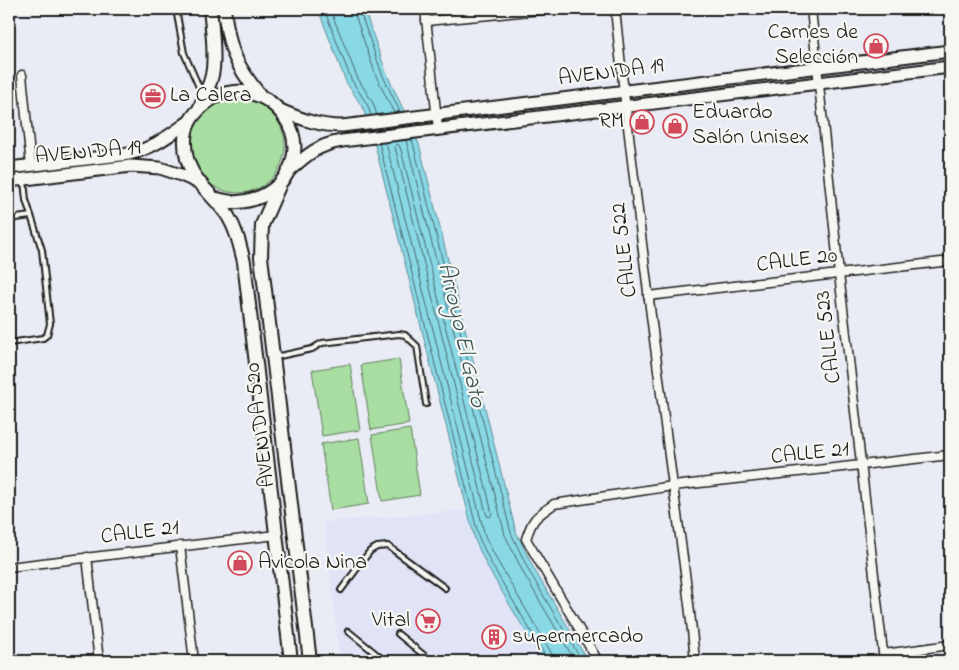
<svg xmlns="http://www.w3.org/2000/svg" width="959" height="670" font-family="'Indie Flower',sans-serif">
<style>
.built{fill:#e1e4f7}
.green{fill:#a8dea1;stroke:#627d5e}
.water{fill:#89d8e6;stroke:#5d8d95}
.lines{fill:none;stroke-linecap:round;stroke-linejoin:round}
.shore{stroke:#48676d;stroke-width:1}
.service-casing{stroke:#1c1c1c;stroke-width:8}
.minor-casing{stroke:#1c1c1c;stroke-width:11}
.secondary-casing{stroke:#1c1c1c;stroke-width:15}
.primary-casing{stroke:#1c1c1c;stroke-width:16}
.service{stroke:#f6f6f2;stroke-width:4}
.minor{stroke:#f6f6f2;stroke-width:8}
.secondary{stroke:#f6f6f2;stroke-width:11}
.primary{stroke:#f6f6f2;stroke-width:12}
.labels{text-anchor:middle;dominant-baseline:central;stroke-width:4.5;stroke-linejoin:round;paint-order:stroke}
.poi-label{font-size:22px;fill:#1c1c1c;stroke:#f6f6f2;text-anchor:start}
.street-label{font-size:22px;fill:#1c1c1c;stroke:#f6f6f2}
.water-label{font-size:24px;font-style:italic;fill:#3d5459;stroke:#f6f6f2}
</style>
<rect width="100%" height="100%" fill="#eaecf5"/>
<filter id="ink" filterUnits="userSpaceOnUse"><feTurbulence type="fractalNoise" baseFrequency=".02" numOctaves="2"/><feDisplacementMap in="SourceGraphic" scale="10" xChannelSelector="R" yChannelSelector="G"/><feConvolveMatrix kernelMatrix="1 2 1 2 8 2 1 2 1" color-interpolation-filters="sRGB"/></filter>
<g filter="url(#ink)">
<!-- built -->
<path class="built" d="M466 510 475 540 545 661H340L324 522Z"/>
<!-- green -->
<g class="green">
<circle cx="238" cy="146" r="47"/>
<path d="M399 359 409 424 371 430 361 365Z"/>
<path d="M350 364 360 430 322 436 312 370Z"/>
<path d="M410 429 420 495 382 501 372 435Z"/>
<path d="M359 438 369 504 331 510 321 444Z"/>
</g>
<!-- water -->
<path class="water" d="M318 9H364L386 72 419 144 516 532 534 569 588 661H543L488 568 475 540 376 149 363 108 346 82Z"/>
<g class="lines">
<!-- shore -->
<g class="shore">
<path d="M324 9 351 79 368 106 371 116"/>
<path d="M330 9 357 77 373 103 377 115"/>
<path d="M353 9 376 76 394 113"/>
<path d="M359 9 382 74 400 112"/>
<path d="M412 139 511 533 529 571 582 661"/>
<path d="M406 140 505 535 524 574 575 661"/>
<path d="M379 143 479 538 492 565 546 657 547 661"/>
<path d="M386 143 485 536 498 562 552 654 553 661"/>
<path d="M397 144 399 145 401 150 488 496 492 514 490 517 487 516 484 505 395 147Z"/>
</g>
<!-- service casing -->
<g class="service-casing">
<g id="service">
<path d="M176 9 184 53 202 94"/>
<path d="M9 219 31 216"/>
<path d="M9 343 43 338 47 335 50 324 42 250 26 200 24 181"/>
<path d="M275 357 312 349 322 343 399 334 405 335 417 346 426 404"/>
<path d="M341 590 370 551 377 547 388 546 445 588"/>
<path d="M348 631 385 661"/>
<path d="M398 634 431 661"/>
</g>
</g>
<!-- minor casing -->
<g class="minor-casing">
<g id="minor">
<path d="M425 9 438 129"/>
<path d="M615 9C630 155 649 302 668 448 677 519 689 590 695 661"/>
<path d="M811 9 839 274 884 661"/>
<path d="M426 21 551 9"/>
<path d="M22 75 31 166"/>
<path d="M648 296 950 261"/>
<path d="M180 546 194 661"/>
<path d="M87 557 99 661"/>
<path d="M9 567 276 535"/>
<path d="M884 654 950 645"/>
<path d="M598 661 526 539C533 517 536 517 554 504L673 486 950 455"/>
</g>
</g>
<!-- secondary casing -->
<g class="secondary-casing">
<g id="secondary">
<path d="M280 110C301 119 319 126 342 126L950 51"/>
<path d="M9 168 129 154C153 148 167 137 187 123"/>
<path d="M290 170C308 154 318 145 342 141L950 67"/>
<path d="M9 181 131 166 160 168 181 175 199 183"/>
</g>
</g>
<!-- primary casing -->
<g class="primary-casing">
<g id="primary">
<path d="M224 9C229 48 234 63 259 94"/>
<path d="M200 107C205 95 212 82 213 69 215 49 212 28 210 9"/>
<path d="M279 186 262 225 261 257 310 661"/>
<path d="M216 199C223 200 231 203 238 202 294 198 315 136 270 102 259 94 249 91 235 92 226 93 217 95 210 100 195 111 184 124 185 143 185 178 211 191 228 216 237 231 240 246 244 262L291 661"/>
</g>
</g>
<!-- service -->
<use href="#service" class="service"/>
<!-- minor -->
<use href="#minor" class="minor"/>
<!-- secondary -->
<use href="#secondary" class="secondary"/>
<!-- primary -->
<use href="#primary" class="primary"/>
</g>
</g>
<!-- icons -->
<defs>
<g id="shop-ring" transform="scale(1.25)"><circle r="9.5" fill="#f6f6f2" stroke="#d1495b" stroke-width="1.5"/><path d="M-5-2.5h2.3a2.7 3.5 0 0 1 5.4 0H5L5.5 6h-11ZM-1.5-2.5h3a1.5 2.3 0 0 0-3 0Z" fill="#d1495b"/></g>
<g id="office-ring" transform="scale(1.25)"><circle r="9.5" fill="#f6f6f2" stroke="#d1495b" stroke-width="1.5"/><path d="M-6-3h4V-5.5h4V-3h4V5H-6ZM-1-4.5V-3h2v-1.5ZM-6 0V1H6V0Z" fill="#d1495b"/></g>
<g id="supermarket-ring" transform="scale(1.25)"><circle r="9.5" fill="#f6f6f2" stroke="#d1495b" stroke-width="1.5"/><path d="M-6-5.5h2.5l.6 2H6L4.5 2H-2.5L-4.4-4H-6ZM-1.5 3.2a1.3 1.3 0 1 0 .1 0ZM3 3.2a1.3 1.3 0 1 0 .1 0Z" fill="#d1495b"/></g>
<g id="building-ring" transform="scale(1.25)"><circle r="9.5" fill="#f6f6f2" stroke="#d1495b" stroke-width="1.5"/><path d="M-4-6H4V6H1V3H-1V6H-4ZM-2.5-4.3h1.7v1.8h-1.7ZM.8-4.3h1.7v1.8H.8ZM-2.5-1h1.7V.8h-1.7ZM.8-1h1.7V.8H.8Z" fill="#d1495b"/></g>
</defs>
<g fill-rule="evenodd">
<use href="#shop-ring" x="876" y="46"/>
<use href="#office-ring" x="153" y="96"/>
<use href="#shop-ring" x="642" y="122"/>
<use href="#shop-ring" x="675" y="126"/>
<use href="#shop-ring" x="240" y="563"/>
<use href="#supermarket-ring" x="428" y="621"/>
<use href="#building-ring" x="494" y="637"/>
</g>
<g class="labels">
<!-- poi labels -->
<g class="poi-label">
<text x="858" y="33" text-anchor="end">Carnes de<tspan x="858" dy="25">Selección</tspan></text>
<text x="170" y="96">La Calera</text>
<text x="692" y="113">Eduardo<tspan x="692" dy="25">Salón Unisex</tspan></text>
<text x="624" y="122" text-anchor="end">RM</text>
<text x="258" y="563">Avicola Nina</text>
<text x="410" y="621" text-anchor="end">Vital</text>
<text x="512" y="637">supermercado</text>
</g>
<!-- street labels -->
<g class="street-label">
<text transform="translate(611 73) rotate(-7)">AVENIDA 19</text>
<text transform="translate(88 153) rotate(-5)">AVENIDA 19</text>
<text transform="translate(625 250) rotate(-97)">CALLE 522</text>
<text transform="translate(797 261) rotate(-7)">CALLE 20</text>
<text transform="translate(829 337) rotate(-97)">CALLE 523</text>
<text transform="translate(261 425) rotate(-97)">AVENIDA 520</text>
<text transform="translate(810 454) rotate(-6)">CALLE 21</text>
<text transform="translate(140 533) rotate(-7)">CALLE 21</text>
</g>
<!-- water labels -->
<g class="water-label">
<text transform="translate(461 335) rotate(77)">Arroyo El Gato</text>
</g>
</g>
<!-- margin -->
<rect width="959" height="670" fill="none" stroke="#f6f6f2" stroke-width="30"/>
<rect x="15" y="15" width="929" height="640" fill="none" stroke="#1c1c1c" stroke-width="2" filter="url(#ink)"/>
</svg>
